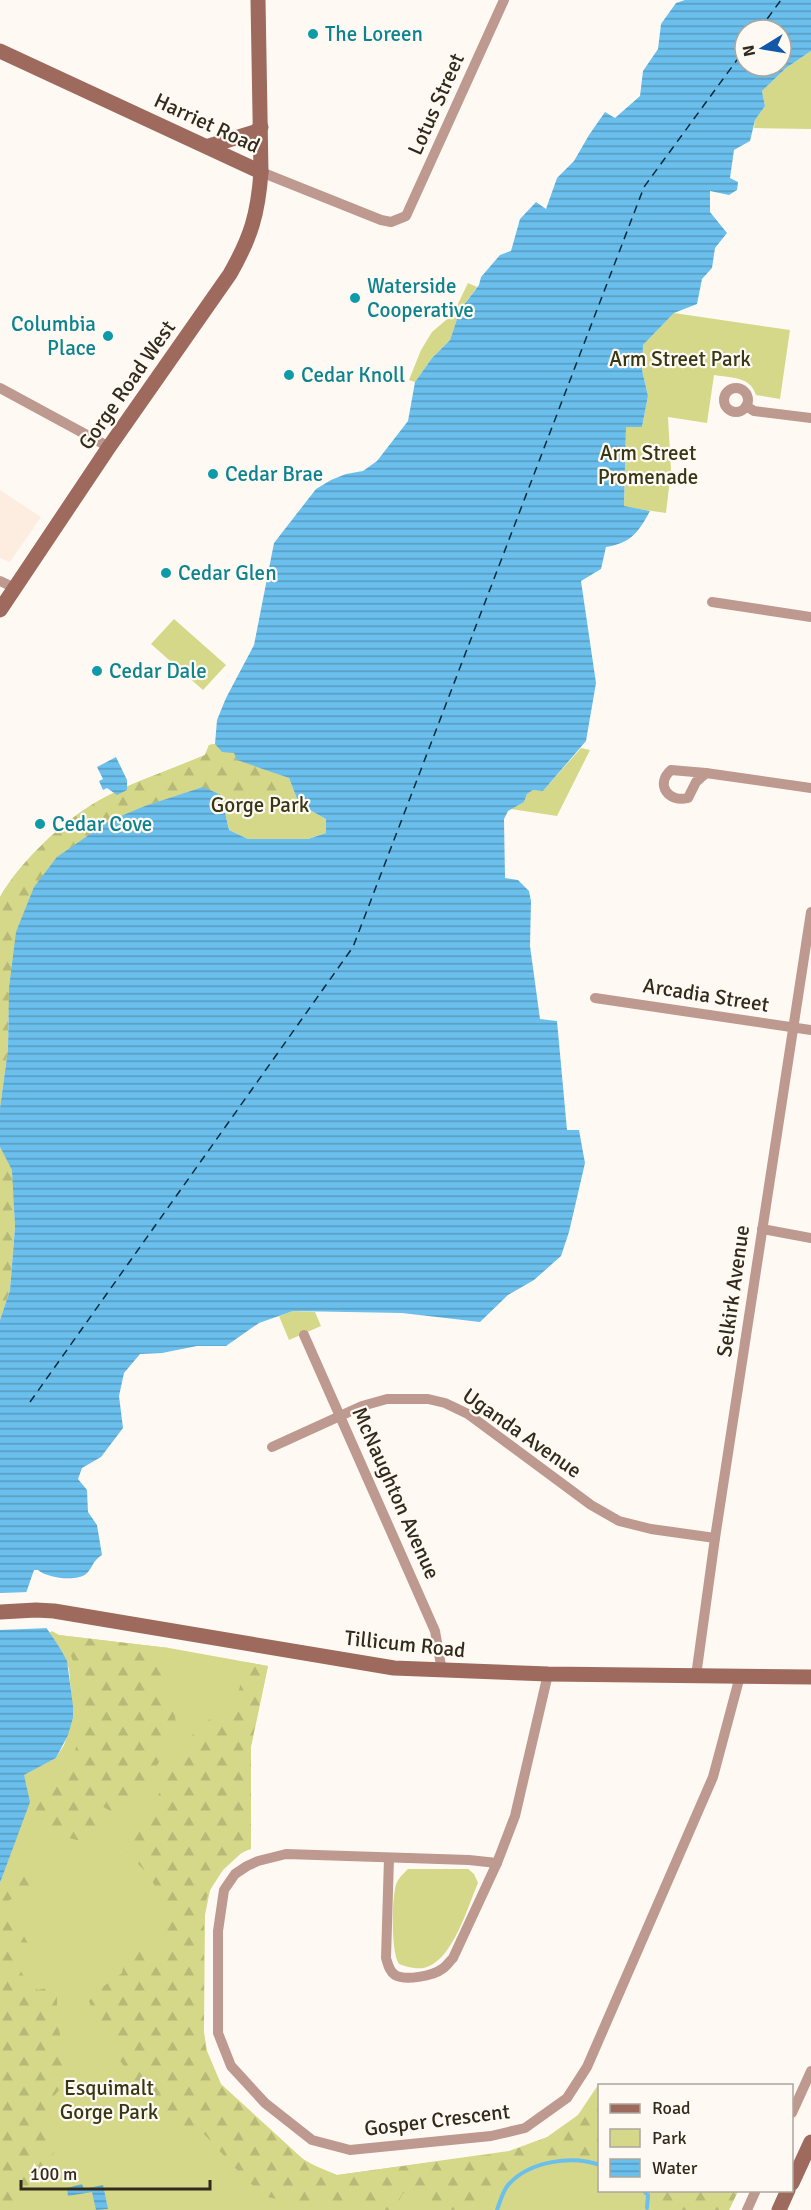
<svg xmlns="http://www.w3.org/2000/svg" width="811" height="2210" font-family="Signika,sans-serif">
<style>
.commercial{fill:#fdede1}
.green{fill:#d5d889}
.forest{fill:url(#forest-firs)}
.water{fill:url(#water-rules);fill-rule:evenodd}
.pier{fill:#fefaf3}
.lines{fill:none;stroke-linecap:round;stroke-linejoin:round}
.stream{stroke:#6abfec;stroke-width:4}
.ferry{stroke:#052d3f;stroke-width:1.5;stroke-dasharray:8 6;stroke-linecap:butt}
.minor{stroke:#be9990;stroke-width:10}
.secondary{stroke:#9e6a5d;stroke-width:15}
.culture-dot{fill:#0f9aa8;stroke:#fefaf3;stroke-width:2}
.labels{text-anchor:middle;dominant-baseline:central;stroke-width:4.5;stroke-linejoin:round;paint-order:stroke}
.culture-label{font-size:21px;fill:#0d838f;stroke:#fefaf3;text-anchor:start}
.street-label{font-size:21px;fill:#312a1d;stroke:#fefaf3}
.park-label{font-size:21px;fill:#363714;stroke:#fefaf3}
</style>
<defs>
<pattern id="forest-firs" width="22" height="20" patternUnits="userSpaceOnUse" patternTransform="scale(1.5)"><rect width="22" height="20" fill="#d5d889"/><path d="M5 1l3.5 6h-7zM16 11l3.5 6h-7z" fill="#b7ba76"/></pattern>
<pattern id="water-rules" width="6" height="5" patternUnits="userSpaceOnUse" patternTransform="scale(1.5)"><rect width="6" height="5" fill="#6abfec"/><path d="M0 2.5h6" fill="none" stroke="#589bbf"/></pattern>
</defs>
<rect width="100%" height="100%" fill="#fefaf3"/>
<!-- commercial -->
<path class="commercial" d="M0 490 41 517 10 562 0 558Z"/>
<!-- green -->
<g class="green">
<path d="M811 51V129L754 128 755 120 765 106 762 91 786 68Z"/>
<path d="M468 283 477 287 460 310 450 340 432 358 415 382 409 380 421 350 432 332 453 314Z"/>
<path d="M674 313 790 330 780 399 756 395C750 376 731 378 714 375L707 423 668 417 671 470 666 513 624 507 626 427H642L648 396 642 370 643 345Z"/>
<path d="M174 619 226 665 203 690 151 644Z"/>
<path d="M215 744 222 752 289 778 299 804 326 819V833L308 839H248L229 830 221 795 16 932 0 1108V897C20 862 63 821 98 801 132 782 170 770 205 755L209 745Z"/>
<path d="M581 748 590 750 557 816 511 809 524 802 527 794 533 790 543 791Z"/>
<path d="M293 1311 315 1312 321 1326 289 1340 279 1316Z"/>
<path d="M52 1631 59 1635 169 1648 268 1666 250 1752 249 1846 223 1870 210 1890 205 1915 204 2032 207 2051 221 2084 303 2159 322 2170 337 2175 509 2151 547 2137 578 2115 598 2085 600 2086V2190L738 2191 729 2210H0V1883L29 1802 23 1775 56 1758 64 1745 73 1718 69 1669 60 1648 49 1633Z"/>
<path d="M408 1869H468L474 1874 478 1883C467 1908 454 1957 427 1967 420 1970 406 1967 399 1964 391 1952 392 1904 395 1889 396 1880 402 1875 408 1869Z"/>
</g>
<!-- forest -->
<g class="forest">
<path d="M215 744 222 752H234L238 760 268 770 276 785 277 793 265 795 257 790H251C246 806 243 813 226 818L221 795 169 798 145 806 9 988 8 1049 0 1108V897C20 862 63 821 98 801 132 782 170 770 205 755L209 745Z"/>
<path d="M0 1147 13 1170 15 1227 10 1290 0 1320Z"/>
<path d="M58 1635 169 1648C167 1661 162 1674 164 1687 167 1707 179 1708 175 1733L128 1818 115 1814 87 1797 77 1798 101 1832 96 1845 69 1838 54 1828H29L39 1800 75 1752 79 1731V1699L76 1670 69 1650Z"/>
<path d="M245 1662 268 1666 251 1745V1849C225 1858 212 1882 204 1906V2034L206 2050 221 2085 299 2157 311 2164 337 2175 508 2152 551 2136 570 2123 592 2101 599 2086V2159C568 2151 527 2160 502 2180 493 2187 489 2199 481 2206 471 2210 452 2210 440 2210 431 2195 419 2193 403 2193L394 2210H360L355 2200 342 2201 312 2208 268 2197 247 2181 205 2135 176 2133 156 2114 98 2028 89 2001 101 1988 122 1973 125 1958 135 1952H158L165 1945 167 1934 164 1902 148 1874 126 1852 194 1732C202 1722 211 1719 221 1713 240 1703 241 1681 245 1662Z"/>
<path d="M28 1865 35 1892 30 1902 21 1903 11 1899 7 1902C8 1923 13 1921 32 1926L37 1936 33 1943 15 1942 11 1953 28 1984 38 1990 51 1987 57 1990V2012L61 2018 59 2029 68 2079 50 2101 54 2153 16 2201V2210H0V1899L15 1866Z"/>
<path d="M655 2191H738L729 2210H656L654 2205 659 2198Z"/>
</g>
<!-- water -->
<g class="water">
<path d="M685 0H811V51L786 68 762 91 765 106 755 120 750 141 734 150 730 178 738 182 737 190 729 195 710 191V212L727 233 715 248 712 268 702 279 697 304 674 313 643 345 642 370 648 396 642 427H626L624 506 650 511C638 533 631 543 606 547L601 569 581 581 596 683 586 741 543 791 533 790 527 794 524 802 508 811 504 819 505 878 518 880 529 891 531 901 530 946 540 1019 557 1021 567 1130H579L585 1163 569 1232 561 1256 534 1280 508 1295 480 1322 402 1313 293 1311 259 1323 226 1346H197L162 1353 140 1354 124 1373 119 1396 123 1428 101 1457 82 1468 78 1479 87 1490 88 1512 97 1525 102 1555C92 1561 93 1568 86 1574 76 1582 47 1578 38 1570H34L25 1596 60 1648 67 1661 73 1706V1718L68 1735 56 1758 24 1775 30 1802 0 1883V1320L10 1290 15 1227 12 1170 0 1147V1108L8 1049 9 988 16 932 34 887 57 857 109 821 145 806 203 787 221 795 229 830 248 839H308L326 833V819L299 804 289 778 237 760 234 753 222 752 215 744 217 720 226 698 254 645 274 543 316 489 331 480 346 474 363 471 377 461 408 421 415 382 432 358 450 340 460 310 479 285 481 277 500 255 511 251 520 219 536 202 546 209 557 178 574 161 589 135 605 112 615 118 640 96 643 71 658 49 661 24 676 3ZM745 30H781V66H745Z"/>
<path d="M116 757 127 780V790L117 795 107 788 103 790 99 781 103 779 97 767Z"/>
<path d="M82 2184 84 2189 103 2185 108 2209 96 2210 92 2192 68 2196 67 2188Z"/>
</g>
<!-- pier -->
<path class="pier" d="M29 1592 28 1596 49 1628 0 1630V1593Z"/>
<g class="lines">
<!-- stream -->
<g class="stream">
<path d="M643 2190 648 2195 647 2208"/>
<path d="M497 2210C500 2202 503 2190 509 2184 530 2161 572 2155 600 2165"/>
</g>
<!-- ferry -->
<g class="ferry">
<path d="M759 30 781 0"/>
<path d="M30 1402 353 947 644 187 745 49"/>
</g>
<!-- minor -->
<g class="minor">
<path d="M261 172 381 220 391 222 406 216 504 0"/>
<path d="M0 388 109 447"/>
<circle cx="736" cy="400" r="12"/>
<path d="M746 406 754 411 811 418"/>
<path d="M0 581 15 588"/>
<path d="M712 602 811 617"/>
<path d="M671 770 706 773 696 782 688 798C668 803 655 784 671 770Z"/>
<path d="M706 773 811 788"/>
<path d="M595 998 811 1030"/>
<path d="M762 1229 811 1238"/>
<path d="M304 1335 435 1631 442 1671"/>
<path d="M272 1447 362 1406 387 1399H428L445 1403 468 1414 591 1505 619 1521 651 1529 715 1538"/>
<path d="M696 1676 715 1538 811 912"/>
<path d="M389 1858 386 1958C388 1964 389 1971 395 1975 405 1981 433 1976 442 1969 446 1967 449 1962 453 1958L497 1863 515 1816 548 1674"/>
<path d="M497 1863 469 1860 286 1854 258 1861 247 1866 235 1874 224 1890 218 1931V2033L231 2066 265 2103 312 2140 350 2150 491 2136 525 2128 567 2098 587 2067 713 1777 740 1676"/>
<path d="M792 2113 811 2071"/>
<path d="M747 2210 756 2190"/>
</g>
<!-- secondary -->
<g class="secondary">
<path d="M0 51 261 172"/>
<path d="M209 146 255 132 261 127"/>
<path d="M0 610 109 447 230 274C251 237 258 214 261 172L258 0"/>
<path d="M0 1612 36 1610 54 1611 394 1668 548 1674 811 1677"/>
<path d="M792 2183 811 2142"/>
<path d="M779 2210 788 2190"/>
</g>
</g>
<!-- markers -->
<g class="culture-dot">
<circle cx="313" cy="34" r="6"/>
<circle cx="355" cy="298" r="6"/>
<circle cx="108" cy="336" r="6"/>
<circle cx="289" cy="375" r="6"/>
<circle cx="213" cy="474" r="6"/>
<circle cx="166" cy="573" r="6"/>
<circle cx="97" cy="671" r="6"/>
<circle cx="40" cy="824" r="6"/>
</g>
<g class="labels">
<!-- culture labels -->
<g class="culture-label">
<text x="325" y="34">The Loreen</text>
<text x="367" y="286">Waterside<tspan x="367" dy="24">Cooperative</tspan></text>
<text x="96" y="324" text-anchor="end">Columbia<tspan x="96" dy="24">Place</tspan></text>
<text x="301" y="375">Cedar Knoll</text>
<text x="225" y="474">Cedar Brae</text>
<text x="178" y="573">Cedar Glen</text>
<text x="109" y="671">Cedar Dale</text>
<text x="52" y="824">Cedar Cove</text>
</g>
<!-- street labels -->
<g class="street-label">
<text transform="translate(436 104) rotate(-66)">Lotus Street</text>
<text transform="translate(207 123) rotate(25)">Harriet Road</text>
<text transform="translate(127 385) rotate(-55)">Gorge Road West</text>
<text transform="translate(706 995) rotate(9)">Arcadia Street</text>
<text transform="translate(733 1291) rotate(-82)">Selkirk Avenue</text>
<text transform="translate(522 1433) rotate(35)">Uganda Avenue</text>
<text transform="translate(396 1493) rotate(66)">McNaughton Avenue</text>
<text transform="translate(405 1644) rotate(6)">Tillicum Road</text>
<text transform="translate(437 2120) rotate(-7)">Gosper Crescent</text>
</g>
<!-- park labels -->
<g class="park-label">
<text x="680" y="359">Arm Street Park</text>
<text x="648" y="453">Arm Street<tspan x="648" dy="24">Promenade</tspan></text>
<text x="260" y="805">Gorge Park</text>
<text x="109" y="2088">Esquimalt<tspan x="109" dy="24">Gorge Park</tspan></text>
</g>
</g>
<!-- legend -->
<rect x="598" y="2084" width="195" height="108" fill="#fefaf3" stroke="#aca79d" stroke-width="1.5"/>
<rect x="610" y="2104" width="30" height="9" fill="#9e6a5d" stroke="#aca79d" stroke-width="1.5"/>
<text x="652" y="2114" font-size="18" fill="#312a1d">Road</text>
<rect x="610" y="2129" width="30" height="18" fill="#d5d889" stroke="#aca79d" stroke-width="1.5"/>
<text x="652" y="2144" font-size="18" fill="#312a1d">Park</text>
<rect x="610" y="2159" width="30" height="18" fill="url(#water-rules)" stroke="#aca79d" stroke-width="1.5"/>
<text x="652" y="2174" font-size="18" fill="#312a1d">Water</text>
<!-- north arrow -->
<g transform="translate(763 48) rotate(259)"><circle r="28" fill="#fefaf3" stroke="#aca79d" stroke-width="1.5"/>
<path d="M0-4.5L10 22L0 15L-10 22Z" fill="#1258a8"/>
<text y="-9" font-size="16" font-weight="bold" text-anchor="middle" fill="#312a1d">N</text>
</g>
<!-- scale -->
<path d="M21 2180v9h189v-9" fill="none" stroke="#312a1d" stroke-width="3"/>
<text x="30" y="2180" font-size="18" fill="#312a1d" stroke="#fefaf3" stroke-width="4.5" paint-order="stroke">100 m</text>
</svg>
